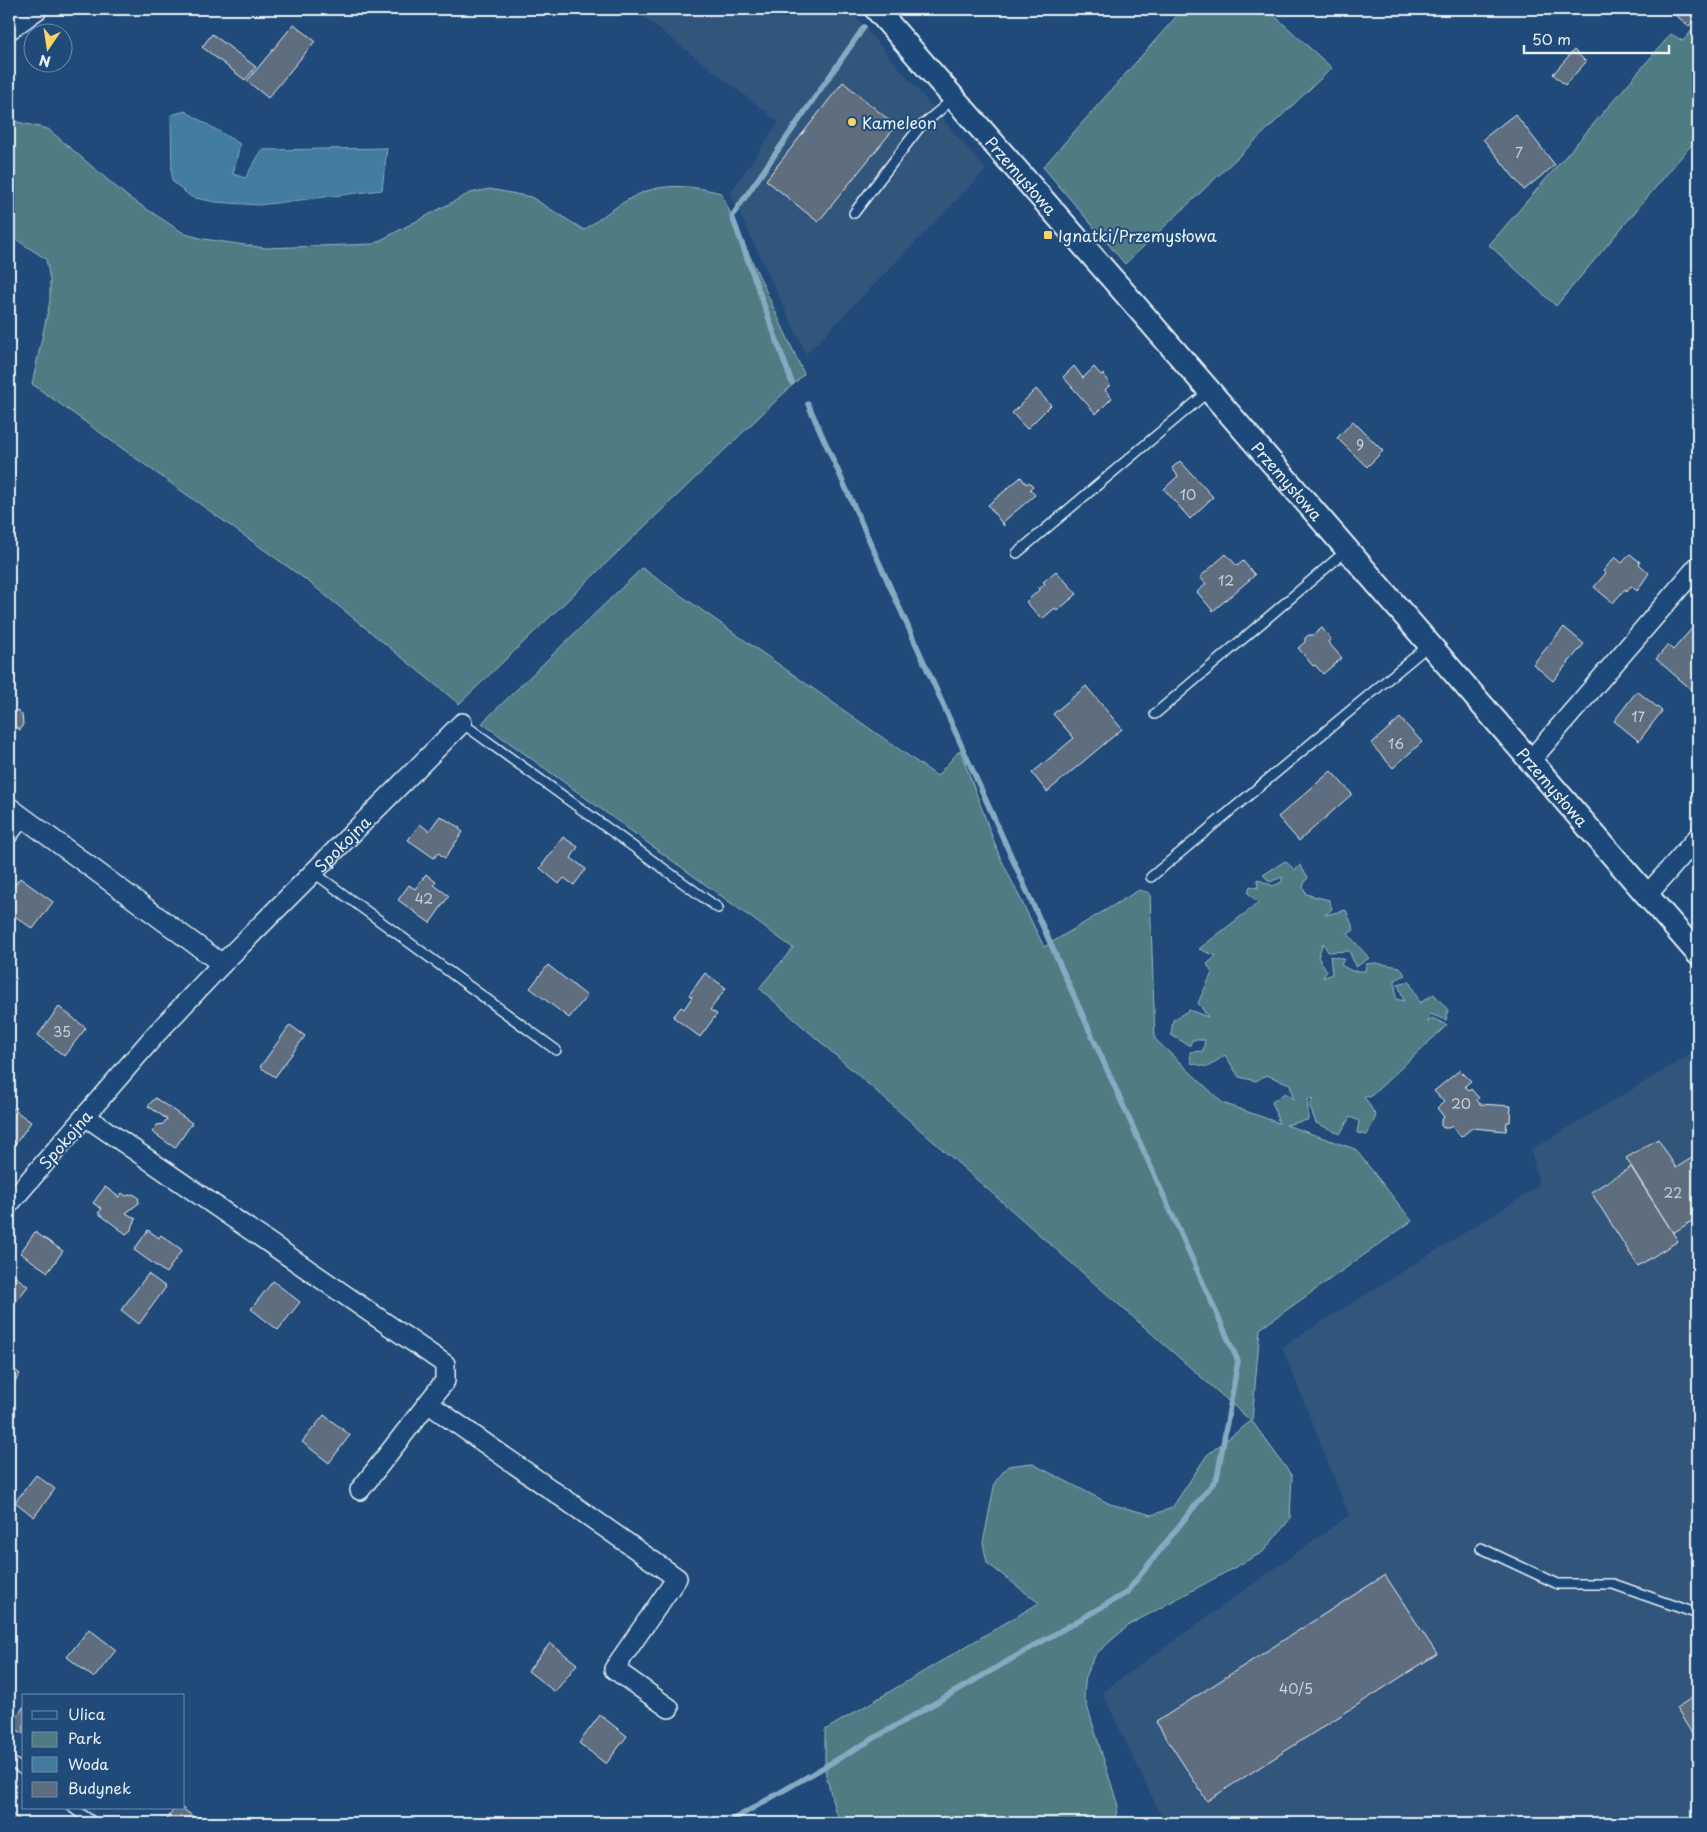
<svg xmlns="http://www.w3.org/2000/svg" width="1707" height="1832" font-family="'Playpen Sans',sans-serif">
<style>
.built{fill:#32557c}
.green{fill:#507b83;stroke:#9cb6be}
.water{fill:#437b9e;stroke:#85aac2}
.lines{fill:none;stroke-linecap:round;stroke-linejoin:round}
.stream{stroke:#85aac2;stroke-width:5.5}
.building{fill:#5f6e7f;stroke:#e8f1f8}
.service-casing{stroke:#e8f1f8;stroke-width:12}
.minor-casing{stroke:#e8f1f8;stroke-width:22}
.tertiary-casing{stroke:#e8f1f8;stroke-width:26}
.service{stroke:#1f4a7a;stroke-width:9}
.minor{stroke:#1f4a7a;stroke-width:19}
.tertiary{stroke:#1f4a7a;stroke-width:22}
.poi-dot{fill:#ffd166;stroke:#1f4a7a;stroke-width:2}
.labels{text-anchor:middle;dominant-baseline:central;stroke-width:4;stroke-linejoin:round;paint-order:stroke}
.number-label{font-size:14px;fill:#c6d0da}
.poi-label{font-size:16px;fill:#e8f1f8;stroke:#1f4a7a;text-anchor:start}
.street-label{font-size:16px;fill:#e8f1f8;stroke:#1f4a7a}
</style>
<rect width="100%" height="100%" fill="#1f4a7a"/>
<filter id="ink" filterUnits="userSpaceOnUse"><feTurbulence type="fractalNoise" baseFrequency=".02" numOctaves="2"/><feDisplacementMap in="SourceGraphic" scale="10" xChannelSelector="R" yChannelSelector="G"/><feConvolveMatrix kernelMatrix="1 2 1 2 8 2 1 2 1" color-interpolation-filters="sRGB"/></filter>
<g filter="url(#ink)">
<!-- built -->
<g class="built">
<path d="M633 9H849L986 170 806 354 730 193 779 122Z"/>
<path d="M1698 1050V1457L1689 1463 1698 1480V1823H1160L1163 1820 1102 1692 1349 1515 1282 1347 1539 1186 1531 1150Z"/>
</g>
<!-- green -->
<g class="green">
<path d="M1183 9H1267L1332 68 1125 264 1043 167Z"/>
<path d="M1698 23V137L1556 306 1489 245 1671 34 1683 41Z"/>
<path d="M9 120 48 129 128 197 185 234 204 239 265 248 373 244 470 193 490 189 531 197 584 230C601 218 618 204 637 195 663 182 694 186 721 193L804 374 459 704 309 582 32 384 50 301V280L46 259 9 235Z"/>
<path d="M642 568 937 776 960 750 999 855 1044 947 1139 890 1150 893 1155 1039 1223 1103 1279 1123 1272 1102 1285 1093 1293 1099 1290 1084 1266 1075 1256 1081 1239 1077 1225 1055 1208 1067 1191 1063 1190 1052 1203 1051 1205 1040H1192L1190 1046 1171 1035 1173 1020 1189 1010 1208 1017 1198 1003 1212 973 1207 964 1216 956 1199 949 1258 903 1248 893 1250 886 1258 888 1257 879 1273 886 1282 882V877L1270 882 1263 875 1285 861 1295 870 1300 865 1308 877 1303 886 1306 894 1329 900 1332 909 1325 915 1346 910 1354 930 1348 934 1369 958 1356 967 1349 951 1328 952 1323 943 1318 957 1327 971 1323 978 1332 974 1330 956 1344 959 1341 965 1352 971H1365L1366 964 1375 963 1400 967 1405 975 1395 980 1396 999 1404 1001 1398 984 1409 981 1420 1003 1434 994 1448 1010 1446 1020 1430 1014 1428 1022 1432 1018 1447 1025 1370 1097 1364 1096 1376 1116 1367 1135 1357 1133 1359 1121 1350 1117 1340 1134 1316 1123 1310 1107 1313 1098 1308 1100V1120L1286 1125 1355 1149 1412 1221 1260 1329 1252 1421 1292 1476 1290 1519 1263 1552 1129 1625 1096 1654 1086 1674 1084 1696 1118 1806 1114 1823H843L835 1811 825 1770V1730L1039 1603 987 1563 983 1543 995 1482 1008 1466 1031 1463 1110 1504 1152 1515 1172 1508 1207 1455 1251 1421 759 988 793 948 482 723Z"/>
</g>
<!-- water -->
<path class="water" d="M185 111 240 144 233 174 245 178 262 150 387 148 382 190 259 205 215 202 191 197 172 181 171 115Z"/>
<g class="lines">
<!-- stream -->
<g class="stream">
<path d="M792 383 732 216 864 27"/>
<path d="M727 1823 1126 1593 1217 1478 1238 1361 808 404"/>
</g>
</g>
<!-- building -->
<g class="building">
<path d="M1668 9H1698V16L1689 26Z"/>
<path d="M294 24 315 41 268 98 247 81Z"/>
<path d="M212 34 256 67 245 80 202 47Z"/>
<path d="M1574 50 1586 62 1565 85 1553 74Z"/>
<path d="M843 82 896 126 818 222 766 180Z"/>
<path d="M1515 114 1555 165 1524 190 1483 139Z"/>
<path d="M1074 366 1083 378 1094 367 1101 375 1103 374 1108 380V382L1110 385 1105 390 1112 398 1096 414 1063 377Z"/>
<path d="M1036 389 1051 405 1027 429 1012 413Z"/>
<path d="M1353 421 1383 451 1367 467 1337 438Z"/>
<path d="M1180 461 1213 497 1190 519 1164 489 1178 476 1172 468Z"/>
<path d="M1021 477 1026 484 1029 482 1033 486 1030 489 1035 495 1003 522 1004 526 988 505Z"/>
<path d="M1226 554 1237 566 1243 561 1255 575 1213 611 1197 592 1206 584 1200 577Z"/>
<path d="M1630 554 1640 562 1639 564 1649 573 1637 591 1631 586 1627 592 1625 589 1613 603 1594 587 1606 573 1603 571 1615 557 1622 563Z"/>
<path d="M1056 571 1077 594 1057 611 1055 608 1042 619 1026 602 1039 590 1038 587 1039 589 1045 584 1043 582Z"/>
<path d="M1694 626 1698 629V685L1693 691 1656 659 1668 645 1673 650Z"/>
<path d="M1564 627 1584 644 1553 681 1533 664Z"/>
<path d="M1322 628 1331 639 1328 642 1342 658 1323 674 1315 665 1313 666 1298 648 1305 642V638L1309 635H1313Z"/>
<path d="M1086 686 1122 729 1047 792 1032 773 1074 738 1053 714Z"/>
<path d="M1637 691 1662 711 1639 741 1614 721Z"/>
<path d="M9 710 14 713 17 710 22 715 23 724 20 730 13 725 11 728 14 734 11 738H9Z"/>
<path d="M1400 718 1422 742 1393 768 1371 744Z"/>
<path d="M1331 771 1352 794 1299 841 1278 817Z"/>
<path d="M440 816 460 828 459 829 463 832 445 858 438 853 434 858 408 840 420 824 429 831Z"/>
<path d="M563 837 578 847 571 858 586 869 574 885 564 878 559 884 540 868Z"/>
<path d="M426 874 436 882 434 885 449 896 430 923 398 900 409 885 415 889Z"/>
<path d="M20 878 53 902 33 929 9 912V893Z"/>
<path d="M548 965 587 996 569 1018 530 988Z"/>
<path d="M705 973 726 988 710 1010 717 1014 700 1037 673 1017 681 1007 684 1009 692 997 689 995Z"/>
<path d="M59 1007 86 1028 64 1056 38 1035Z"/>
<path d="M290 1025 305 1036 275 1077 260 1067Z"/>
<path d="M1460 1070 1471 1081 1465 1086 1469 1091 1471 1089 1479 1098 1477 1100 1480 1104 1511 1106 1510 1122H1507L1506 1131 1472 1128 1461 1137 1452 1126 1449 1128H1443L1441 1125V1120L1444 1117 1437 1108 1444 1102 1434 1091Z"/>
<path d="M155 1098 192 1123 175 1148 152 1132 157 1125 163 1124 167 1119 148 1106Z"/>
<path d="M9 1106 31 1122 9 1153Z"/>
<path d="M1658 1139 1676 1168 1698 1154V1217L1673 1233 1626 1158Z"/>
<path d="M1631 1167 1678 1241 1638 1266 1591 1192Z"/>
<path d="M105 1187 119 1197 122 1193 126 1196 133 1194 138 1197 139 1203 126 1213 136 1219 131 1230 126 1234 98 1213 102 1209 93 1203Z"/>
<path d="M148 1230 159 1238 161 1235 182 1250 166 1273 134 1250Z"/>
<path d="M35 1232 63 1251 48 1272 20 1253Z"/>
<path d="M9 1272 28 1286 15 1303 9 1298Z"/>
<path d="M148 1274 166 1287 139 1324 121 1310Z"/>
<path d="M273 1281 300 1302 278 1330 251 1309Z"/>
<path d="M9 1365 20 1374 9 1390Z"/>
<path d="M324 1415 350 1435 329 1463 302 1442Z"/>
<path d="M36 1475 55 1489 34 1517 15 1502Z"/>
<path d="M1385 1575 1437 1654 1207 1801 1156 1722Z"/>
<path d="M89 1629 116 1650 94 1678 67 1657Z"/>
<path d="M550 1643 577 1664 555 1692 528 1671Z"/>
<path d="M1698 1694V1743L1676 1708Z"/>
<path d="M24 1706V1734L11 1726Z"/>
<path d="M600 1715 627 1736 606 1764 579 1743Z"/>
<path d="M175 1808H182L202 1823H164Z"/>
<path d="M9 1812 23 1822 22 1823H9Z"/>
</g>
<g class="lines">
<!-- service casing -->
<g class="service-casing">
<g id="service">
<path d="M854 213 919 128 954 98"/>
<path d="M1017 553 1209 391"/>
<path d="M1155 714 1347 550"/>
<path d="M462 723 718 908"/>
<path d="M9 841 26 819"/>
<path d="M313 872 556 1050"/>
<path d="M1151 877 1429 645"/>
<path d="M1481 1548 1558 1584H1613L1698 1614"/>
<path d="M9 1760 24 1771"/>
<path d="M73 1808 94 1823"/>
</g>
</g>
<!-- minor casing -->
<g class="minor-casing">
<g id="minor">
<path d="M9 30 38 9"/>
<path d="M1530 761 1698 566"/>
<path d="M9 807 222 964 156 1034 9 1204"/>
<path d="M1647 895 1698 837"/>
<path id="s1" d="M222 964 462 723"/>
<path d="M85 1116 445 1364V1381L360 1490"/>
<path d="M429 1404 677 1578 614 1669 669 1708"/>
</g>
</g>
<!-- tertiary casing -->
<g class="tertiary-casing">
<g id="tertiary">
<path id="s2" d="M876 9 1123 291 1698 954"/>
</g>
</g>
<!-- service -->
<use href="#service" class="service"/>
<!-- minor -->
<use href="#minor" class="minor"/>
<!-- tertiary -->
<use href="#tertiary" class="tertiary"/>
</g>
</g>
<!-- markers -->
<g class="poi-dot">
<circle cx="852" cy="122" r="5"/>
<rect x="1043" y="230" width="10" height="10" rx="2.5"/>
</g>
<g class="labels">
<!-- number labels -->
<g class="number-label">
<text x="1519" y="152">7</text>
<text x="1360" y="444">9</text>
<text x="1188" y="494">10</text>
<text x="1226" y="580">12</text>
<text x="1638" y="716">17</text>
<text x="1396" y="743">16</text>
<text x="424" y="898">42</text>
<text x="62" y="1031">35</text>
<text x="1461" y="1103">20</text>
<text x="1673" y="1192">22</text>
<text x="1296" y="1688">40/5</text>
</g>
<!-- poi labels -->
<g class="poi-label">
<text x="862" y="122">Kameleon</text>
<text x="1058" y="235">Ignatki/Przemysłowa</text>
</g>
<!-- street labels -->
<g class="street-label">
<text stroke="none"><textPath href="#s2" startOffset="221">Przemysłowa</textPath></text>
<text stroke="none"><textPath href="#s2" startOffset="626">Przemysłowa</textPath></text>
<text stroke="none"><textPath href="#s2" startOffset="1031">Przemysłowa</textPath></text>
<text stroke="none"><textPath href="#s1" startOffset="170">Spokojna</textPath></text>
<text transform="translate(65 1139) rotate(-49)">Spokojna</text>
</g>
</g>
<!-- margin -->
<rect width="1707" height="1832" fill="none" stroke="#1f4a7a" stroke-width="30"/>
<rect x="15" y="15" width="1677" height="1802" fill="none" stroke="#e8f1f8" stroke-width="2" filter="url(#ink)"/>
<!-- legend -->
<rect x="22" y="1694" width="162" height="115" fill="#1f4a7a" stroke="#6f8dac"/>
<rect x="32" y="1711" width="25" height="8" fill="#1f4a7a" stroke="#6f8dac"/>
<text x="68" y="1720" font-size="15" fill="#e8f1f8">Ulica</text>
<rect x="32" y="1732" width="25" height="15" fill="#507b83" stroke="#6f8dac"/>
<text x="68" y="1744" font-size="15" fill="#e8f1f8">Park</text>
<rect x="32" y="1757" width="25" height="15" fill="#437b9e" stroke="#6f8dac"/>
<text x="68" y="1770" font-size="15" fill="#e8f1f8">Woda</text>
<rect x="32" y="1782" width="25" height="15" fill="#5f6e7f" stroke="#6f8dac"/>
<text x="68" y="1794" font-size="15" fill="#e8f1f8">Budynek</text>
<!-- north arrow -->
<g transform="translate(48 48) rotate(193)"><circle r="24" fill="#1f4a7a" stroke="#6f8dac"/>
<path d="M0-4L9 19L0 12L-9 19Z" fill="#ffd166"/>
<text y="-8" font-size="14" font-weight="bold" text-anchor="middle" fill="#e8f1f8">N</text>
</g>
<!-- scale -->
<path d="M1524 45v8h145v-8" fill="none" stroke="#e8f1f8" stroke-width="2.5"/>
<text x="1532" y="45" font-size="15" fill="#e8f1f8" stroke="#1f4a7a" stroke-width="4" paint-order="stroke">50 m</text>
</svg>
